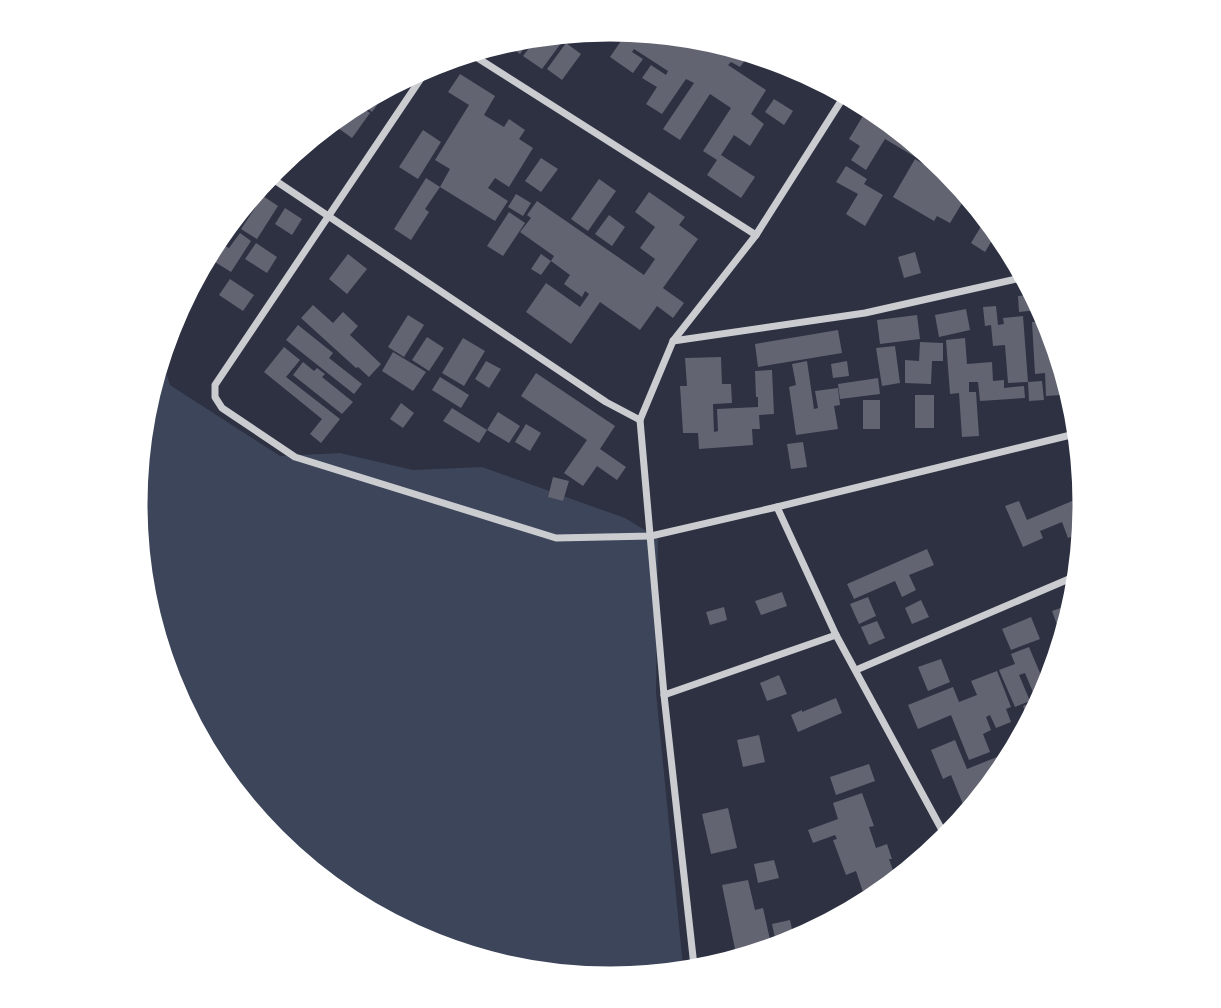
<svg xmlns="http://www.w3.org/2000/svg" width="1221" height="1008" font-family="'Archivo Narrow',sans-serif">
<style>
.green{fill:#3c4559}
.building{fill:#626471}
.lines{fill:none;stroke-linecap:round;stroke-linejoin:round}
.minor{stroke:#caccd0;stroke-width:7}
.rim{fill:none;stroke:#fff;stroke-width:9}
</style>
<rect width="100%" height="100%" fill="#2d3142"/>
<!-- green -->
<path class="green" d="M159 350 170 385 280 456 340 453 413 470 482 467 625 518 658 538 656 692 684 976 610 983 517 974 427 947 344 902 271 843 212 770 167 687 140 597 131 504 140 410Z"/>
<!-- building -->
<g class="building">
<path d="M603 25 630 26 628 30 641 38 647 28 704 34 745 46 752 51 740 67 731 62 728 65 766 90 751 114 764 124 750 146 734 135 721 155 755 177 741 198 707 175 717 160 703 151 731 108 710 94 680 140 663 129 694 83 686 79 662 114 646 104 657 87 642 78 651 65 666 75 668 71 634 49 632 52 643 59 633 73 610 57 623 38Z"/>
<path d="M560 29 567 35 542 69 523 56 542 31Z"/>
<path d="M536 32 520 54 500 39 517 34Z"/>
<path d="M566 43 581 54 562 80 547 69Z"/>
<path d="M460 74 495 96 484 115 504 127 509 119 525 130 519 139 533 148 509 187 495 178 488 188 508 201 495 221 440 187 450 169 435 160 469 105 448 92Z"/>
<path d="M380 86 387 91 372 112 355 99Z"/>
<path d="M774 99 793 111 784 125 765 112Z"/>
<path d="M353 100 343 115 337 111 344 105Z"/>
<path d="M356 103 370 113 352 138 338 128Z"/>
<path d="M869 106 898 123 902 126V127L925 145 917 158 885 139 866 170 851 160 860 146 849 139Z"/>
<path d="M423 130 441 142 418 179 399 167Z"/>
<path d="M306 136 290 160 283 155Z"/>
<path d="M541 158 558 169 541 192 525 181Z"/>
<path d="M915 159 937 172 944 160 950 165 974 194 969 203 964 200 950 223 937 216 934 221 893 197Z"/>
<path d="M846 166 867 179 864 184 883 195 865 226 846 214 858 194 836 182Z"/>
<path d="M426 178 440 187 425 209 429 212 411 240 394 229Z"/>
<path d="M599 179 616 191 588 231 571 219Z"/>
<path d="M649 192 685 217 679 225 698 239 663 288 684 303 673 318 657 306 640 330 600 302 571 344 526 312 546 283 580 307 589 294 585 291 582 297 564 284 570 275 551 261 554 256 520 232 531 218 527 215 537 201 644 275 655 259 640 248 655 227 635 212Z"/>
<path d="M516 194 531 203 523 216 508 207Z"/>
<path d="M263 196 278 206 257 239 241 229Z"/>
<path d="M285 208 302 219 292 235 275 224Z"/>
<path d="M509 212 525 223 503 256 487 246Z"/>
<path d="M989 213 1000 227 985 252 971 243Z"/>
<path d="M609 215 625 227 612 246 595 234Z"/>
<path d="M240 233 251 241 231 272 215 262 225 246 229 248Z"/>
<path d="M256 243 277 257 267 273 245 259Z"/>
<path d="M915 252 921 273 904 278 898 257Z"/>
<path d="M348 254 367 269 347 294 329 279Z"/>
<path d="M541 254 551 261 541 275 531 269Z"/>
<path d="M230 279 254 295 243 311 219 295Z"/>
<path d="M1039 294 1048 309 1019 312 1018 296Z"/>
<path d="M313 305 333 323 343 312 358 326 350 335 381 364 369 377 358 367 356 368 301 318Z"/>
<path d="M996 306 998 325 1004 324 1003 318 1023 316 1028 382 1042 381 1044 400 1029 401 1028 382 1008 383 1005 345 993 346 991 325 985 326 983 307Z"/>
<path d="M966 309 970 330 939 337 935 315Z"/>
<path d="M408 315 424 325 404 357 388 347Z"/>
<path d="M917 315 920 339 880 344 877 320Z"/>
<path d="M1054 321 1069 372 1059 373 1061 395 1046 396 1045 373 1035 374 1032 322Z"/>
<path d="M298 325 333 353 329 358 362 384 354 394 286 340Z"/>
<path d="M838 330 842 353 758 367 755 344Z"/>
<path d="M427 337 444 348 429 371 412 360Z"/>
<path d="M463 338 485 351 464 386 442 373Z"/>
<path d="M965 338 967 364 992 362 993 381 1004 380V388L1024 386 1025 398 980 401 978 382H969V392H976L979 436 962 437 959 393 950 394 946 340Z"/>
<path d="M920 342 943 343V361H932L931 384 905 383V360L919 361Z"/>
<path d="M895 346 900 383 882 386 876 348Z"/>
<path d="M284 347 300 360 286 377 340 419 321 443 310 434 322 419 264 372Z"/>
<path d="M393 352 426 372 413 391 382 371Z"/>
<path d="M721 357 722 384H731L732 403 713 404 714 432 718 431 717 409 758 407V397H756L755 371 772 370 774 414 759 415 760 429H752L753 445 699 449 698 433H683L680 386H687L685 358Z"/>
<path d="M486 361 501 369 489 388 475 379Z"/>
<path d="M807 361 814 409 818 408 815 391 838 388 840 405 834 406 838 429 796 435 789 387 796 385 792 364Z"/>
<path d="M847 361 849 376 833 378 831 364Z"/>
<path d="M303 362 314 371 317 368 325 374 322 377 353 402 342 414 293 375Z"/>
<path d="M536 373 615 426 600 449 626 467 617 480 597 466 583 486 564 473 587 440 521 396Z"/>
<path d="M440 377 469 395 461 408 432 390Z"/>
<path d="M878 378 880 394 840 399 838 384Z"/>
<rect x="915" y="395" width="19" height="33"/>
<rect x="863" y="400" width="17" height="29"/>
<path d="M401 403 414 413 403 428 390 419Z"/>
<path d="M452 408 487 430 479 443 443 421Z"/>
<path d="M498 412 520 426 509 443 487 430Z"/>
<path d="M526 424 541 433 530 451 515 442Z"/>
<path d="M803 442 807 467 791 469 787 444Z"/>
<path d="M553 477 569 481 563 501 548 497Z"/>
<path d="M1084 496 1090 509 1086 540 1083 532 1068 538 1062 522 1040 531 1043 538 1023 547 1005 506 1019 501 1027 520Z"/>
<path d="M927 549 934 565 909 575 916 590 902 597 895 581 854 599 847 584Z"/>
<path d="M782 592 787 606 761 615 755 601Z"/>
<path d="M868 597 876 616 859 624 850 604Z"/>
<path d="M921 600 929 617 912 624 905 608Z"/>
<path d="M1069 605 1074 619 1069 635 1066 628 1059 630 1052 611Z"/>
<path d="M724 607 727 620 710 625 706 612Z"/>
<path d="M1031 617 1040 639 1011 650 1002 629Z"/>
<path d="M877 621 885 638 869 645 861 627Z"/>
<path d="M1029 647 1048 692 1035 697 1025 673 1019 675 1030 701 1015 707 999 670 1015 664 1011 654Z"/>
<path d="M941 659 950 682 928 691 918 667Z"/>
<path d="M997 671 1011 707 1006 709 1011 722 996 728 990 715 986 717 991 730 983 734 990 752 969 760 951 715 918 729 908 705 953 687 959 702 977 695 971 681Z"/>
<path d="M779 675 787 694 767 701 760 683Z"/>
<path d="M836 698 842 713 798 732 791 715 802 710V712Z"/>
<path d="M1039 699 1043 708 1032 728 1023 706Z"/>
<path d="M759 735 765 762 743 767 737 740Z"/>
<path d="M955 740 967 769 1022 747 1009 771 998 776 1000 781 991 793 988 787 979 790 981 796 979 797 982 804 969 819 951 775 943 779 931 750Z"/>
<path d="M869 764 875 781 836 795 830 777Z"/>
<path d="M862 793 874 826 869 827 876 848 887 844 892 859H889L898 885 877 902 873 892 864 895 856 871 846 875 833 840 837 839 835 835 813 843 808 830 838 819 833 803Z"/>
<path d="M728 808 737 848 711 854 702 814Z"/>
<path d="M774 860 779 878 758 883 754 864Z"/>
<path d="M748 880 755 910 763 908 773 953 738 964 722 885Z"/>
<path d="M790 920 795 943 777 947 772 924Z"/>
</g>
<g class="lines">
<!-- minor -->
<g class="minor">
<path d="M465 50 756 235"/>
<path d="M434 59 215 385V397L222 408 295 457 556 538 651 536 777 507 1083 432"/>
<path d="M264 173 606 402 640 420"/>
<path d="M673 341 865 313 1030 276"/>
<path d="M777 507 836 635 949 843"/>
<path d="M856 670 1083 573"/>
<path d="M664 695 836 635"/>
<path d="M695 975 664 695 640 420 673 341 756 235 848 90"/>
</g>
</g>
<!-- crop -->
<path d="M0 0H1221V1008H0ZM143 504a467 467 0 1 1 934 0a467 467 0 1 1-934 0Z" fill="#fff" fill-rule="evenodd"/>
<path class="rim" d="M143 504a467 467 0 1 1 934 0a467 467 0 1 1-934 0Z"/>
</svg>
